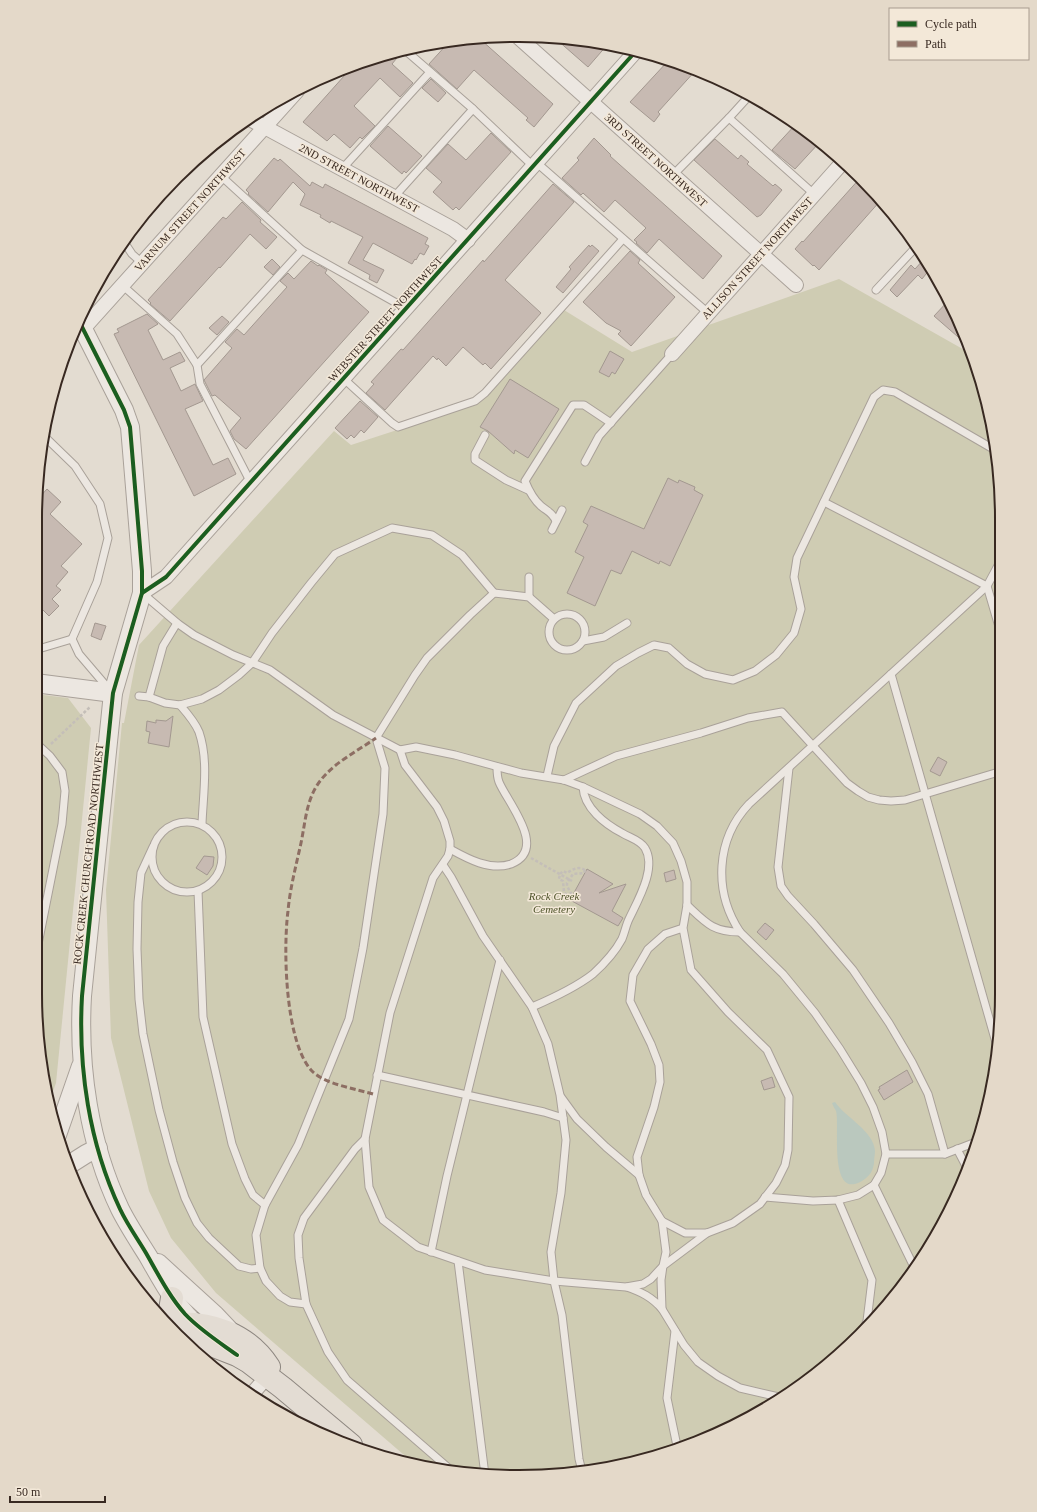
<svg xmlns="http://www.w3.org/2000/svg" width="1037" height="1512" font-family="'Times New Roman',serif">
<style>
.cemetery{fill:#cfccb3}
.water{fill:#bac8be}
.building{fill:#c7bab2;stroke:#a39890}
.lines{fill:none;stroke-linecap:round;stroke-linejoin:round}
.service-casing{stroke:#a9a199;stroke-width:9}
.minor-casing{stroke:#a9a199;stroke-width:16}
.tertiary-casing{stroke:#a9a199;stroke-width:20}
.primary-casing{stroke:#8e8780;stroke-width:24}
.path{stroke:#c4beb8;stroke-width:2.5;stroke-dasharray:3 2;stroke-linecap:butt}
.service{stroke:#ece7e1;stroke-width:7}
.minor{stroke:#ece7e1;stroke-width:14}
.tertiary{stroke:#ece7e1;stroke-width:18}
.primary{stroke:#e3dcd3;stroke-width:22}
.quiet{stroke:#8d6e63;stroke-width:3;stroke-dasharray:6 3;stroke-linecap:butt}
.cycleway-casing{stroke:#f3e8d8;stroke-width:6}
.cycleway{stroke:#1b5e20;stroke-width:4}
.labels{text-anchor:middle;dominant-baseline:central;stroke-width:3;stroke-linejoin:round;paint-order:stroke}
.street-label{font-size:11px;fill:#382921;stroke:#f3e8d8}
.park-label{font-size:11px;font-style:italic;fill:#4d5229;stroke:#f3e8d8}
.rim{fill:none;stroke:#382921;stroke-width:2}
</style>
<rect width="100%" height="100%" fill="#e3dcd1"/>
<!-- cemetery -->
<g class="cemetery">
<path d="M839 279 968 352 993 424 1002 518V994L993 1088 965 1179 920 1262 860 1336 787 1395 733 1427 613 1468 519 1477 456 1473 411 1461 216 1293 171 1238 149 1191 111 1038 106 890 122 723H124L139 645 334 431 351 445 477 404 564 310 632 352Z"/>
<path d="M35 694 68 698 91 728 56 1083 49 1102 35 993Z"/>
</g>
<!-- water -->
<path class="water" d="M835 1102C845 1117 874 1131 875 1151 875 1154 874 1159 874 1163 873 1173 867 1179 858 1183 829 1195 840 1124 836 1111 835 1109 833 1106 832 1103Z"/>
<!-- building -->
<g class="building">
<path d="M480 39 553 104 534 127 526 120 528 118 474 70 457 89 429 64 449 42Z"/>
<path d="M556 39 588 42 608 44 588 67Z"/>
<path d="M400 52 401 53 392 64 413 83 400 97 380 78 354 106 375 126 362 139 360 137 350 148 334 134 327 141 303 122 353 66Z"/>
<path d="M668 61 696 70 658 112 660 114 654 122 630 102Z"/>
<path d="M431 79 446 93 438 102 422 88Z"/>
<path d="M796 124 819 143 795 169 772 150Z"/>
<path d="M388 126 422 156 406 173 404 171 402 174 370 146Z"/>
<path d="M491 133 511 152 459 210 456 207 453 210 433 192 442 182 426 168 448 144 466 160Z"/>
<path d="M594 138 611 155 610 156 722 256 703 279 659 239 647 253 636 243 637 242 634 240 646 228 615 200 604 212 583 193 581 195 562 178 579 160 577 158Z"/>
<path d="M715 139 738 159 741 155 749 162 747 164 773 186 775 184 782 190 761 215 757 217 694 160Z"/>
<path d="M274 158 278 161 280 159 310 186 312 182 323 188 325 184 428 238 425 244 429 246 424 255 420 253 416 260 415 259 412 264 373 243 363 260 384 270 377 283 369 279 370 275 348 263 363 237 331 221 330 223 320 217 321 215 300 205 305 194 293 182 268 212 248 194 249 193 246 190Z"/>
<path d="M861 177 881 200 819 270 814 265 813 266 795 249 802 241 803 242Z"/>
<path d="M553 184 574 202 505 280 541 313 491 369 485 363 483 365 463 347 446 366 438 358 437 360 433 356 385 410 366 393 374 384 371 382 401 349 403 350 452 295 483 260 484 262Z"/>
<path d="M242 202 261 220 260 222 277 237 266 249 250 234 220 268 219 267 170 321 150 304 151 303 148 300 223 217 226 219Z"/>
<path d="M589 245 590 247 592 245 599 251 563 293 556 287 571 269 569 267Z"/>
<path d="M630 251 640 260 638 263 675 297 631 346 618 334 621 331 606 323 583 302Z"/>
<path d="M272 259 280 267 273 275 264 267Z"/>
<path d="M924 259 930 269 922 279 918 275 897 297 890 290 911 265 915 269Z"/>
<path d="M311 261 318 266 319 265 327 270 325 273 369 312 246 449 234 439 230 431 241 418 215 395 212 396 204 380 232 348 225 342 237 329 244 335 287 287 280 281 288 273 294 279Z"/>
<path d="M949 300 952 304 965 343 934 316Z"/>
<path d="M147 314 158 324 148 330 163 360 180 352 185 361 170 368 181 391 195 384 203 401 185 409 213 465 228 458 236 474 194 496 114 334 119 332 117 329Z"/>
<path d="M222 316 229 322 217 335 209 328Z"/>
<path d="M610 351 624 359 615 374 612 372 609 377 599 372Z"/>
<path d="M510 379 559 409 528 458 515 450 514 454 488 431 480 427Z"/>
<path d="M360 401 378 417 364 433 361 430 354 438 351 435 347 439 335 428Z"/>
<path d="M668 478 678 483 679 480 695 487 694 490 703 495 670 566 660 561 659 564 632 551 621 574 611 570 595 606 567 593 584 557 575 552 588 525 583 522 591 506 644 529Z"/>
<path d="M47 489 61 502 50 514 82 544 61 566 68 572 56 586 61 590 52 599 59 606 49 616 42 609 35 617V518L37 500Z"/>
<path d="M95 623 106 626 101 640 91 636Z"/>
<path d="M173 716 169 747 148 743 150 732 146 731 147 721 156 723V720L166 721Z"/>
<path d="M938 757 947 762 940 776 930 771Z"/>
<path d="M204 856 214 857 213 866 207 875 196 868Z"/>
<path d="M587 869 613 884 599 893 626 884 612 911 623 918 618 926 570 900Z"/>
<path d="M674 870 676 879 666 882 664 873Z"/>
<path d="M765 923 774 930 766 940 757 932Z"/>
<path d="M907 1070 913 1082 884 1100 878 1090 880 1089 879 1087Z"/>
<path d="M772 1077 775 1087 764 1090 761 1081Z"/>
</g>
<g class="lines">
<!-- service casing -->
<g class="service-casing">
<g id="service">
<path d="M405 50 473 109 534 167"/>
<path d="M729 118 814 194"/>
<path d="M537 163 708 313"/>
<path d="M342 169 430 72"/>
<path d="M673 175 729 118 749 96"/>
<path d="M221 176 302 250 407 309"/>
<path d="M394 197 473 109"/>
<path d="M124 242 132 254 142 263"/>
<path d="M122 285 177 334 197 365 302 250"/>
<path d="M876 290 916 247"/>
<path d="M197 365 200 384 251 483"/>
<path d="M344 379 392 423 398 427 475 401 485 393 623 239"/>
<path d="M43 435 75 466 100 504 108 538 97 582 72 639 79 654 108 688"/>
<path d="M485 435 475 454V460L506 480 528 490"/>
<path d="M585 462 599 436 672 354"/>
<path d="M824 502 987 586 1002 637"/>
<path d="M556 521C552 512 548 512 541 506 533 499 529 491 525 481L573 405H584L611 423"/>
<path d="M552 530 562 510"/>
<path d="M142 593 177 623 194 635 233 655 270 670 333 715 400 750 416 747 455 755 521 773 564 780 583 787 640 814 657 826 673 843 681 861 687 882V905L683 928 691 970 728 1012 767 1050 789 1097 788 1150 785 1165 776 1183 760 1204 733 1223 707 1233H685L662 1221 646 1195 639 1175 637 1157 654 1107 660 1082 659 1065 651 1044 630 1001 633 975 648 949 665 934 683 928"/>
<path d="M529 597V577"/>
<circle cx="567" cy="632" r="18"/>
<path d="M583 641 604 637 627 623"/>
<path d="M35 650 72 639"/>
<path d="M891 674 997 1046"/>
<path d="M139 696 149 697 165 703 180 705 202 699 219 690 239 675 252 663 272 633 311 583 335 554 392 528 432 535 462 555 494 593"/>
<path d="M149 697 163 646 177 623"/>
<path d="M180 705C187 713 195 722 199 732 209 761 203 795 202 824"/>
<path d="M35 742 50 756 62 772 65 791 62 824 35 959"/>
<path d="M400 750 405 765 437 807 444 821 450 841V849L448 856 433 878 390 1013 365 1139 369 1187 383 1220 418 1247 485 1270 554 1281 626 1287 643 1284 651 1279 663 1266 666 1252 662 1221"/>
<path d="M789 768 778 867 781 886 788 896 814 924 853 970 889 1023 912 1062 928 1094 945 1154"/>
<path d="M547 776 554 746 576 703 616 666 638 653 654 645 669 648 687 664 705 674 733 680 755 671 776 655 794 633 801 609 794 577 797 558 874 397 883 390 895 392 995 450"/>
<path d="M564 780 616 756 701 733 748 718 782 712 847 783 858 791 868 797 879 800 891 801 905 800 1002 771"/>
<circle cx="187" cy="857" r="35"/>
<path d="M153 847 141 873 138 902 137 949 139 999 143 1034 159 1110 173 1162 185 1198 197 1223 209 1238 239 1266 251 1269 260 1268"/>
<path d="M450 849C468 859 490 871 511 864 549 849 507 802 499 782 497 777 497 772 497 767"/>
<path d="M443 865 451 877 483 936 532 1007 548 1044 560 1095 566 1140 561 1193 551 1252 554 1281 562 1315 579 1459 582 1471"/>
<path d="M198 891 203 1017 232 1144 245 1179 253 1195 265 1205"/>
<path d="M687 905C706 923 713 932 740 932"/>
<path d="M532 1007C553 998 575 988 593 974 604 964 615 952 622 939 625 932 626 925 629 919 638 900 657 868 645 848 640 840 630 838 622 833 605 824 584 808 583 787"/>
<path d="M377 1075 544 1112 563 1118"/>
<path d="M561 1097 577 1119 606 1147 639 1175"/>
<path d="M365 1139 355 1149 304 1218 298 1235 299 1258 306 1304 328 1352 347 1380 453 1472"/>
<path d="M957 1149 968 1170"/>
<path d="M886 1154H945L976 1142"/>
<path d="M874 1185 915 1269"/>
<path d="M765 1197 813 1201 838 1200 858 1195 874 1185 881 1173 886 1154 882 1132 873 1107 861 1083 840 1049 815 1013 783 974 740 932C713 891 716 839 749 804L987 586 1002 558"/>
<path d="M838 1200 872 1280 867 1321 861 1335"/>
<path d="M431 1252 447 1176 500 960"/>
<path d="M458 1261 485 1475"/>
<path d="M627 1287C641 1292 652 1297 662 1309L661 1280 663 1266 707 1233"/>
<path d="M306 1304 290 1302 280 1296 266 1281 260 1268 256 1235 265 1205 298 1145 349 1019 363 948 383 814 385 768 376 738 415 675 427 658 470 615 494 593 529 597 554 619"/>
<path d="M662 1309 684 1345 698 1362 718 1376 740 1388 783 1398"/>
<path d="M675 1331 667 1398 677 1446"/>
</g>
</g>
<!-- minor casing -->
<g class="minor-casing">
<g id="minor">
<path d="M516 35 796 285"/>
<path d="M248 118 453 229 468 240"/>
<path d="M83 329 297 91"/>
<path d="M672 354 843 162"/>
<path d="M142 593 166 577 636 51"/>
<path d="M252 1394 272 1371"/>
</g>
</g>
<!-- tertiary casing -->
<g class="tertiary-casing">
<g id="tertiary">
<path d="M79 321 124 410 130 427 142 571V593L113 693 82 996C78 1068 89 1144 120 1209 128 1225 138 1240 148 1256 164 1284 176 1308 201 1329"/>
<path d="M35 683 113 693"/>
<path d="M57 1135 81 1066"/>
<path d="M67 1166 86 1154 98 1148"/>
<path d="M158 1263 215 1315 233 1334"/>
</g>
</g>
<!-- primary casing -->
<g class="primary-casing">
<g id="primary">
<path d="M165 1317 170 1310 172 1298"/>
<path d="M171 1324C209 1321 247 1333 269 1367"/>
<path d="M188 1343 214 1346 237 1355 249 1362 283 1388 351 1445"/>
</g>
</g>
<!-- path -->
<g class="path">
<path d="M51 744 90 707"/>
<path d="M531 858 572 881"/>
<path d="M570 899 564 892 563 881 559 879 560 874 563 871 567 873C573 869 579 866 585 870"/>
<path d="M570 899 572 895 567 886V883L573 874 584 873 585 870"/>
</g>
<!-- service -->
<use href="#service" class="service"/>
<!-- minor -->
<use href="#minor" class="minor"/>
<!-- tertiary -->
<use href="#tertiary" class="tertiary"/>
<!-- primary -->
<use href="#primary" class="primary"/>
<!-- quiet -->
<path class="quiet" d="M373 1094C356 1089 324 1084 312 1071 285 1043 283 949 288 911 290 888 296 866 301 843 305 824 306 804 316 787 329 765 356 752 376 738"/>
<!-- cycleway casing -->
<g class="cycleway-casing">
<g id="cycleway">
<path d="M79 321 124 410 130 427 142 571V593L113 693 82 996C78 1068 89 1143 120 1209 127 1224 137 1238 146 1253 158 1274 169 1296 185 1314 200 1330 219 1342 237 1355"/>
<path d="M142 593 166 577 636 51"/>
</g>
</g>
<!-- cycleway -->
<use href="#cycleway" class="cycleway"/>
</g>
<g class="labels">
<!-- street labels -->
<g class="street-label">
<text transform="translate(656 160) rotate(42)">3RD STREET NORTHWEST</text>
<text transform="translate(359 178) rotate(28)">2ND STREET NORTHWEST</text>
<text transform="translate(190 210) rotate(-48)">VARNUM STREET NORTHWEST</text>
<text transform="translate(757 258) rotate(-48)">ALLISON STREET NORTHWEST</text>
<text transform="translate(385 319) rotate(-48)">WEBSTER STREET NORTHWEST</text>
<text transform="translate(88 854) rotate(-84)">ROCK CREEK CHURCH ROAD NORTHWEST</text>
</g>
<!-- park labels -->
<g class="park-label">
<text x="554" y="896">Rock Creek<tspan x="554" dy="13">Cemetery</tspan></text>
</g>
</g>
<!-- crop -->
<path d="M0 0H1037V1512H0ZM518 42H519A476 476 0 0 1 995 518V994A476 476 0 0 1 519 1470H518A476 476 0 0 1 42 994V518A476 476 0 0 1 518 42Z" fill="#e4d9c9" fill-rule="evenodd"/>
<path class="rim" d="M518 42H519A476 476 0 0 1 995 518V994A476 476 0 0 1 519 1470H518A476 476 0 0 1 42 994V518A476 476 0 0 1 518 42Z"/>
<!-- legend -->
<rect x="889" y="8" width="140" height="52" fill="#f3e8d8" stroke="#a89c8f"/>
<rect x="897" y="21" width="20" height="6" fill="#1b5e20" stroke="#a89c8f"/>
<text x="925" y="28" font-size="12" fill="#382921">Cycle path</text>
<rect x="897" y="41" width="20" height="6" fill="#8d6e63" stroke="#a89c8f"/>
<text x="925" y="48" font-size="12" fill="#382921">Path</text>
<!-- scale -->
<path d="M10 1496v6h95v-6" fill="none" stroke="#382921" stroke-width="2"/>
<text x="16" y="1496" font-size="12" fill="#382921" stroke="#f3e8d8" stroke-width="3" paint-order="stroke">50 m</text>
</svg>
